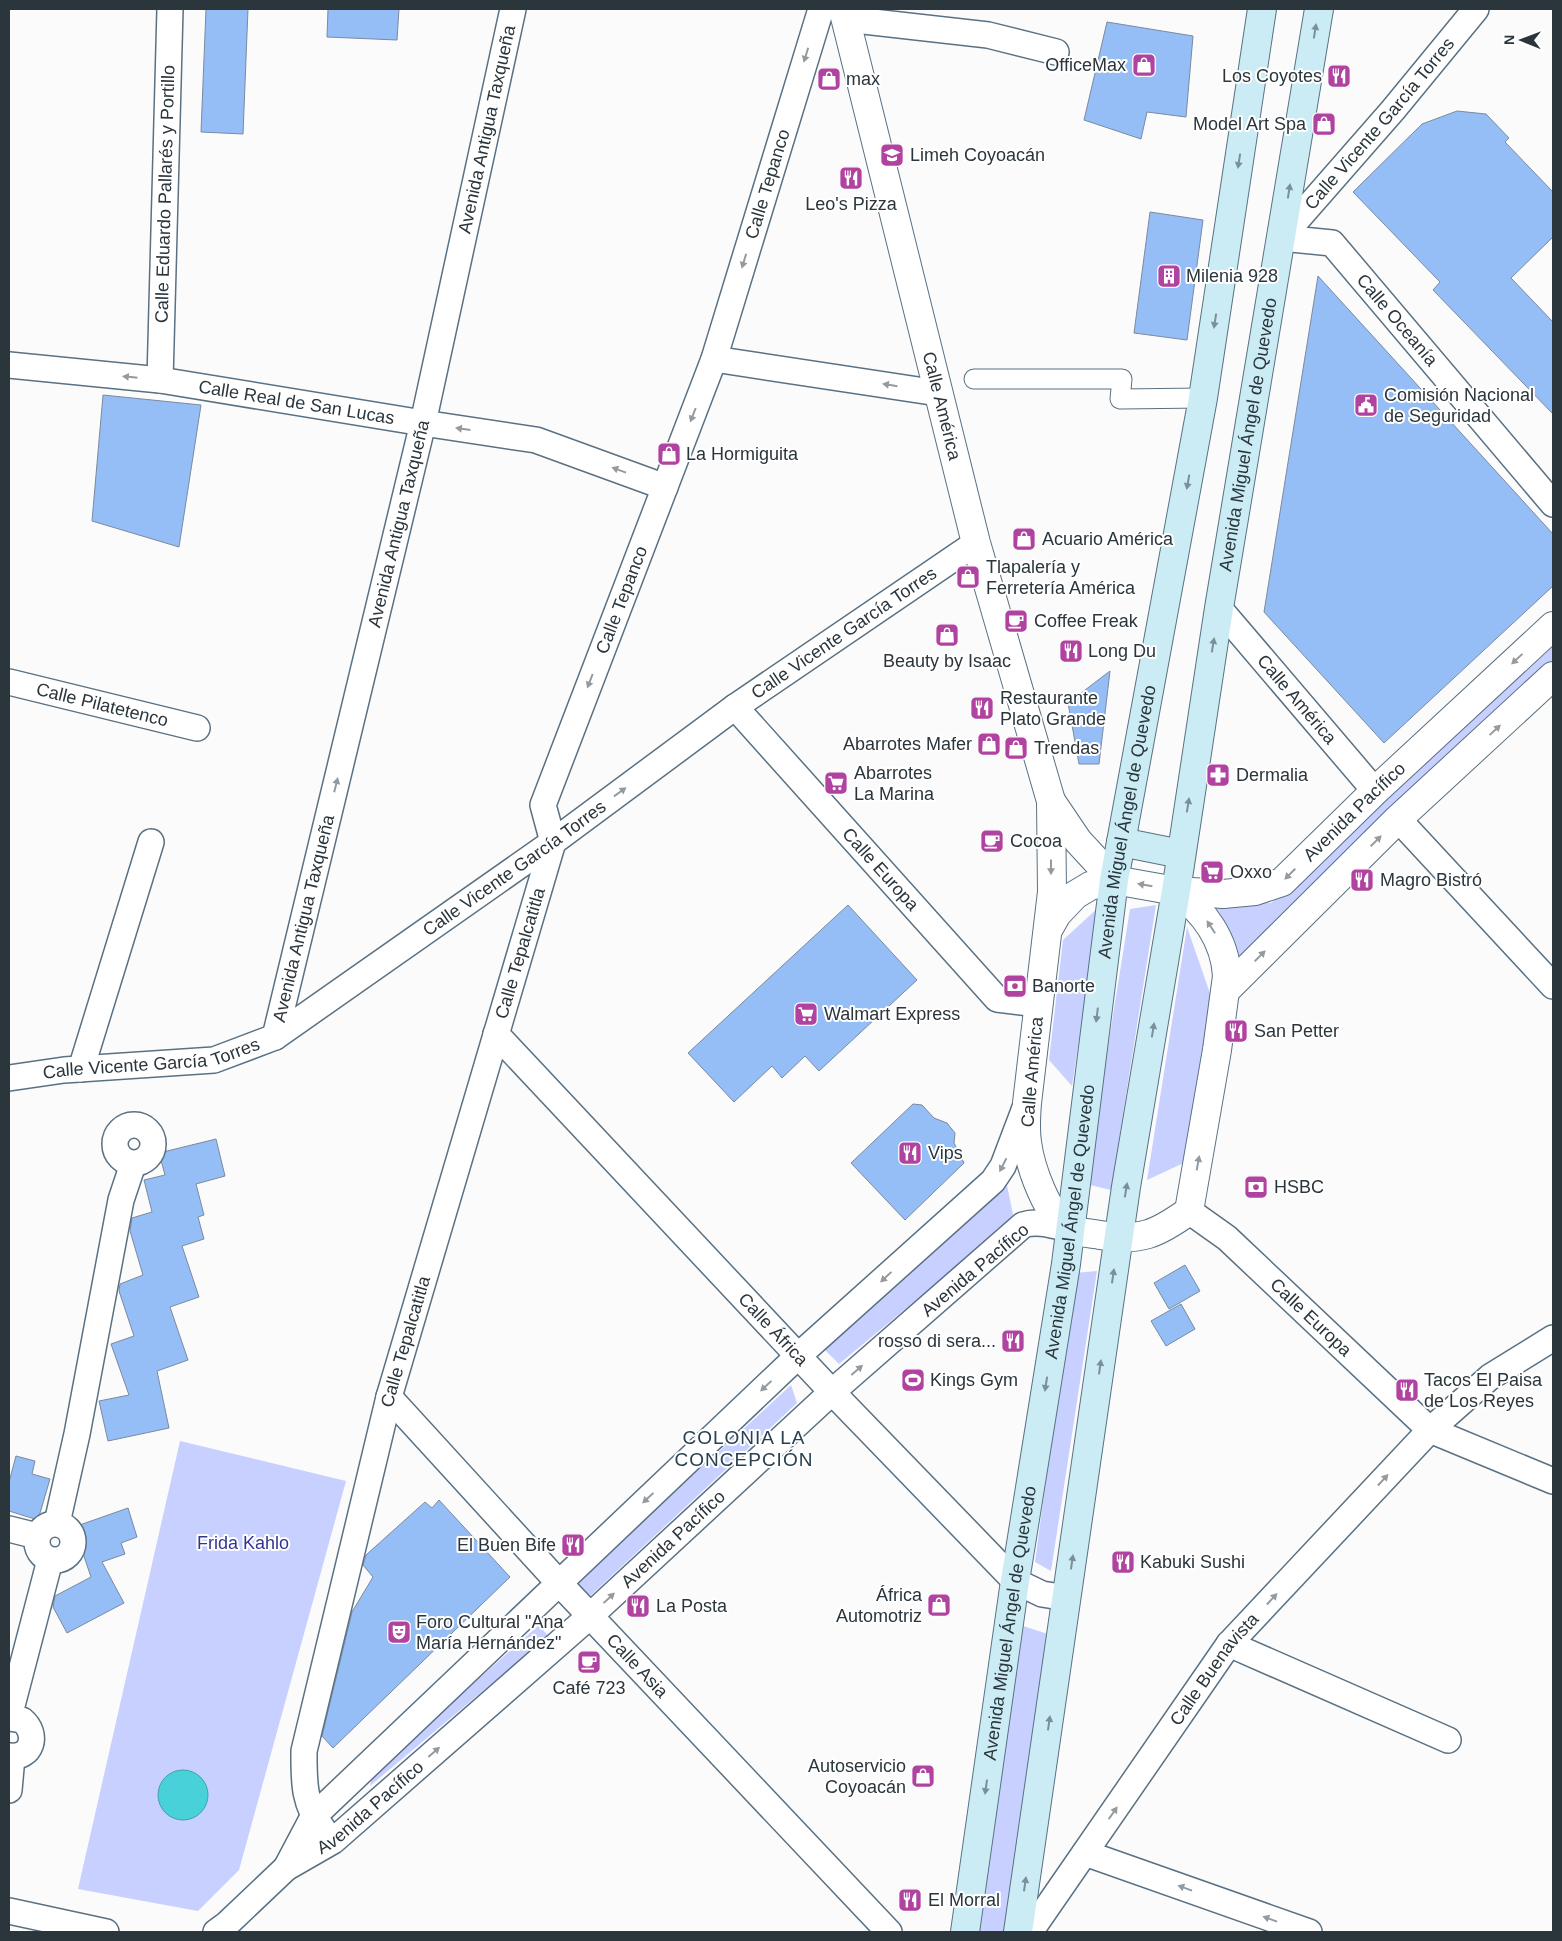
<svg xmlns="http://www.w3.org/2000/svg" width="1562" height="1941" font-family="Helvetica,sans-serif">
<style>
.green{fill:#c8d0ff}
.water{fill:#48d1d9;stroke:#3fa2aa}
.building{fill:#95bdf6;stroke:#7a8aa1}
.lines{fill:none;stroke-linecap:round;stroke-linejoin:round}
.pedestrian-casing{stroke:#597183;stroke-width:21}
.minor-casing{stroke:#597183;stroke-width:28}
.tertiary-casing{stroke:#597183;stroke-width:30}
.secondary-casing{stroke:#597183;stroke-width:30}
.pedestrian{stroke:#fff;stroke-width:19}
.minor{stroke:#fff;stroke-width:25}
.tertiary{stroke:#fff;stroke-width:28}
.secondary{stroke:#cbecf5;stroke-width:28}
.oneway{fill:#7a9098}
.oneway2{fill:#949a9e}
.labels{text-anchor:middle;dominant-baseline:central;stroke-width:4;stroke-linejoin:round;paint-order:stroke}
.poi-label{font-size:18px;fill:#2a353c;stroke:#fff;text-anchor:start}
.street-label{font-size:18px;fill:#2a353c;stroke:#fff}
.park-label{font-size:18px;fill:#34358f;stroke:#fff}
.neighbourhood-label{font-size:19px;letter-spacing:1px;fill:#28404f;stroke:#fff}
</style>
<rect width="100%" height="100%" fill="#fbfbfb"/>
<!-- green -->
<g class="green">
<path d="M1553 645V661L1236 963 1209 904 1271 903Z"/>
<path d="M1156 905 1111 1190 1086 1184 1130 909Z"/>
<path d="M1099 907 1072 1086 1049 1060 1063 940Z"/>
<path d="M1187 927 1213 1002 1188 1161 1147 1180Z"/>
<path d="M1005 1176 1014 1219 839 1364 823 1348Z"/>
<path d="M1097 1271 1051 1571 1035 1562 1074 1273Z"/>
<path d="M791 1385 797 1403 589 1597 575 1584Z"/>
<path d="M180 1441 346 1481 239 1870 198 1911 78 1889Z"/>
<path d="M539 1625 548 1636 370 1786 372 1774Z"/>
<path d="M1023 1626 1051 1635 1007 1932H978Z"/>
</g>
<!-- water -->
<circle class="water" cx="183" cy="1795" r="25"/>
<!-- building -->
<g class="building">
<path d="M206 9H248L243 134 201 132Z"/>
<path d="M328 9H399L397 40 327 37Z"/>
<path d="M1107 22 1193 36 1186 117 1147 112 1141 139 1084 120Z"/>
<path d="M1457 111 1486 114 1509 138 1505 142 1553 192V237L1511 278 1553 322V414L1433 290 1440 282 1353 192 1422 124Z"/>
<path d="M1150 212 1203 220 1187 340 1134 333Z"/>
<path d="M1318 276 1553 534V586L1384 743 1264 612Z"/>
<path d="M103 395 201 405 179 547 92 521Z"/>
<path d="M1110 671 1099 764H1079L1068 703Z"/>
<path d="M848 905 917 980 819 1071 805 1056 782 1078 772 1066 734 1102 688 1053Z"/>
<path d="M913 1104 922 1105 934 1118 947 1123 955 1133 954 1143 964 1163 905 1220 851 1163Z"/>
<path d="M216 1139 225 1176 196 1184 204 1215 198 1217 204 1239 182 1246 199 1297 170 1307 188 1360 157 1371 169 1428 108 1441 99 1401 129 1395 111 1344 134 1336 119 1291 120 1284 143 1275 130 1231 132 1218 152 1212 144 1180 165 1175 159 1153Z"/>
<path d="M1185 1265 1200 1291 1169 1309 1154 1283Z"/>
<path d="M1181 1304 1195 1329 1166 1346 1151 1321Z"/>
<path d="M16 1456 35 1461 32 1474 50 1479 38 1520 9 1511V1482Z"/>
<path d="M439 1500 510 1577 333 1748 322 1736 352 1612 373 1577 363 1565 366 1555 425 1502 432 1508Z"/>
<path d="M128 1508 137 1537 121 1543 125 1554 102 1562 124 1603 67 1633 53 1607 55 1596 91 1577 74 1527Z"/>
</g>
<g class="lines">
<!-- pedestrian casing -->
<g class="pedestrian-casing">
<path id="pedestrian" d="M974 379H1122L1120 399 1203 398"/>
</g>
<!-- minor casing -->
<g class="minor-casing">
<g id="minor">
<path d="M846 19 988 35 1056 52"/>
<path id="s1" d="M1281 238 1332 243 1553 504"/>
<path id="s2" d="M1281 238 1393 110 1476 9"/>
<path d="M714 359 938 393"/>
<path id="s3" d="M9 365 160 380 423 423 536 440 665 487"/>
<path id="s4" d="M160 380 170 9"/>
<path id="s5" d="M1219 608 1375 791"/>
<path id="s6" d="M9 682 197 728"/>
<path id="s7" d="M735 707 997 999 1038 1004"/>
<path d="M1398 819 1553 986"/>
<path id="s8" d="M553 842 543 805 714 359 821 9"/>
<path id="s9" d="M496 1034 832 1392 1015 1581 1042 1594 1067 1598"/>
<path id="s10" d="M275 1037 423 423 513 9"/>
<path d="M81 1069 151 842"/>
<path id="s11" d="M9 1078 64 1070 214 1060 275 1037 553 842 735 707 976 543"/>
<circle cx="134" cy="1144" r="19"/>
<path id="s12" d="M1189 1211 1227 1238 1430 1430 1553 1481"/>
<path id="s13" d="M389 1397 559 1583 889 1932"/>
<path d="M57 1523 77 1434 121 1200 133 1164"/>
<circle cx="55" cy="1542" r="18"/>
<path d="M9 1529 37 1536"/>
<path d="M1229 1644 1448 1740"/>
<path d="M9 1717 50 1560"/>
<path d="M9 1718 22 1720C39 1734 32 1759 9 1756"/>
<path d="M9 1790 12 1757"/>
<path id="s14" d="M323 1829C303 1804 304 1781 304 1751L389 1397 553 842"/>
<path d="M1085 1853 1309 1932"/>
<path d="M286 1868 313 1817 798 1356 993 1181 1003 1166 1025 1108"/>
<path d="M9 1911 106 1932"/>
<path id="s15" d="M216 1932 227 1924 286 1868 333 1841 590 1616 832 1392 1023 1225C1039 1220 1054 1226 1070 1229"/>
<path id="s16" d="M1030 1932 1229 1644 1430 1430 1490 1377 1553 1338"/>
</g>
</g>
<!-- tertiary casing -->
<g class="tertiary-casing">
<g id="tertiary">
<path id="s17" d="M843 9 976 543 1051 801 1052 892 1027 1103C1026 1116 1025 1129 1027 1142 1030 1166 1047 1217 1070 1229 1078 1233 1091 1233 1100 1235 1140 1242 1157 1234 1189 1211L1217 1050 1227 976C1225 940 1204 911 1176 891"/>
<path d="M1051 801 1078 841 1114 880"/>
<path id="s18" d="M1049 928 1057 914 1075 895 1090 886 1104 882 1114 880 1176 891 1223 894 1255 891 1282 882 1375 791 1553 626"/>
<path d="M1226 990 1398 819 1553 676"/>
</g>
</g>
<!-- secondary casing -->
<g class="secondary-casing">
<g id="secondary">
<path d="M1121 842 1181 854"/>
<path id="s19" d="M965 1932 1015 1581 1066 1264 1114 880 1203 398 1262 9"/>
<path id="s20" d="M1018 1932 1126 1187 1176 891 1219 608 1319 9"/>
</g>
</g>
<!-- pedestrian -->
<use href="#pedestrian" class="pedestrian"/>
<!-- minor -->
<use href="#minor" class="minor"/>
<!-- tertiary -->
<use href="#tertiary" class="tertiary"/>
<!-- secondary -->
<use href="#secondary" class="secondary"/>
</g>
<!-- one-way arrows -->
<defs><path id="oneway-solid" d="M-6-.8H1V-3.2L6.5 0L1 3.2V.8H-6Z" transform="scale(1.25)"/></defs>
<g class="oneway">
<use href="#oneway-solid" transform="translate(1315 31) rotate(-81)"/>
<use href="#oneway-solid" transform="translate(1239 161) rotate(99)"/>
<use href="#oneway-solid" transform="translate(1289 191) rotate(-81)"/>
<use href="#oneway-solid" transform="translate(1215 321) rotate(99)"/>
<use href="#oneway-solid" transform="translate(1188 482) rotate(100)"/>
<use href="#oneway-solid" transform="translate(1213 645) rotate(-81)"/>
<use href="#oneway-solid" transform="translate(1188 805) rotate(-81)"/>
<use href="#oneway-solid" transform="translate(1097 1015) rotate(97)"/>
<use href="#oneway-solid" transform="translate(1153 1030) rotate(-81)"/>
<use href="#oneway-solid" transform="translate(1126 1190) rotate(-81)"/>
<use href="#oneway-solid" transform="translate(1113 1276) rotate(-82)"/>
<use href="#oneway-solid" transform="translate(1100 1367) rotate(-82)"/>
<use href="#oneway-solid" transform="translate(1046 1384) rotate(99)"/>
<use href="#oneway-solid" transform="translate(1072 1562) rotate(-82)"/>
<use href="#oneway-solid" transform="translate(1049 1723) rotate(-82)"/>
<use href="#oneway-solid" transform="translate(986 1787) rotate(98)"/>
<use href="#oneway-solid" transform="translate(1025 1884) rotate(-82)"/>
</g>
<g class="oneway2">
<use href="#oneway-solid" transform="translate(806 55) rotate(107)"/>
<use href="#oneway-solid" transform="translate(744 261) rotate(107)"/>
<use href="#oneway-solid" transform="translate(130 377) rotate(-174)"/>
<use href="#oneway-solid" transform="translate(890 385) rotate(-171)"/>
<use href="#oneway-solid" transform="translate(693 415) rotate(111)"/>
<use href="#oneway-solid" transform="translate(463 429) rotate(-172)"/>
<use href="#oneway-solid" transform="translate(619 470) rotate(-160)"/>
<use href="#oneway-solid" transform="translate(1517 659) rotate(137)"/>
<use href="#oneway-solid" transform="translate(590 681) rotate(111)"/>
<use href="#oneway-solid" transform="translate(1495 730) rotate(-43)"/>
<use href="#oneway-solid" transform="translate(336 785) rotate(-76)"/>
<use href="#oneway-solid" transform="translate(620 792) rotate(-36)"/>
<use href="#oneway-solid" transform="translate(1376 841) rotate(-45)"/>
<use href="#oneway-solid" transform="translate(1051 867) rotate(90)"/>
<use href="#oneway-solid" transform="translate(1290 874) rotate(135)"/>
<use href="#oneway-solid" transform="translate(1145 885) rotate(-170)"/>
<use href="#oneway-solid" transform="translate(1211 927) rotate(-123)"/>
<use href="#oneway-solid" transform="translate(1260 956) rotate(-45)"/>
<use href="#oneway-solid" transform="translate(1198 1163) rotate(-80)"/>
<use href="#oneway-solid" transform="translate(1003 1165) rotate(117)"/>
<use href="#oneway-solid" transform="translate(886 1277) rotate(137)"/>
<use href="#oneway-solid" transform="translate(857 1370) rotate(-41)"/>
<use href="#oneway-solid" transform="translate(766 1386) rotate(137)"/>
<use href="#oneway-solid" transform="translate(1383 1480) rotate(-47)"/>
<use href="#oneway-solid" transform="translate(648 1498) rotate(137)"/>
<use href="#oneway-solid" transform="translate(609 1598) rotate(-43)"/>
<use href="#oneway-solid" transform="translate(1272 1599) rotate(-47)"/>
<use href="#oneway-solid" transform="translate(434 1752) rotate(-41)"/>
<use href="#oneway-solid" transform="translate(1113 1813) rotate(-55)"/>
<use href="#oneway-solid" transform="translate(1185 1888) rotate(-160)"/>
<use href="#oneway-solid" transform="translate(1270 1919) rotate(-160)"/>
</g>
<!-- icons -->
<defs>
<g id="shop-square" transform="scale(1.25)"><rect x="-9" y="-9" width="18" height="18" rx="4" fill="#b042a0" stroke="#fff"/><path d="M-5-2.5h2.3a2.7 3.5 0 0 1 5.4 0H5L5.5 6h-11ZM-1.5-2.5h3a1.5 2.3 0 0 0-3 0Z" fill="#fff"/></g>
<g id="restaurant-square" transform="scale(1.25)"><rect x="-9" y="-9" width="18" height="18" rx="4" fill="#b042a0" stroke="#fff"/><path d="M-5-6h1v4h1v-4h1v4h1v-4h1v5L-1.5 .5V6h-2V.5L-5-1ZM5-6V6H3V1.5H1.5Q1.5-4 5-6Z" fill="#fff"/></g>
<g id="school-square" transform="scale(1.25)"><rect x="-9" y="-9" width="18" height="18" rx="4" fill="#b042a0" stroke="#fff"/><path d="M0-5L7-2L0 1L-7-2ZM-4 1L0 2.5L4 1V4Q0 6-4 4Z" fill="#fff"/></g>
<g id="building-square" transform="scale(1.25)"><rect x="-9" y="-9" width="18" height="18" rx="4" fill="#b042a0" stroke="#fff"/><path d="M-4-6H4V6H1V3H-1V6H-4ZM-2.5-4.3h1.7v1.8h-1.7ZM.8-4.3h1.7v1.8H.8ZM-2.5-1h1.7V.8h-1.7ZM.8-1h1.7V.8H.8Z" fill="#fff"/></g>
<g id="civic-square" transform="scale(1.25)"><rect x="-9" y="-9" width="18" height="18" rx="4" fill="#b042a0" stroke="#fff"/><path d="M-.6-6.5H3V-4.5H.6V-3L4-1V1h2V6H-6V1h2V-1L-.6-3ZM-1.2 2.5V6h2.4V2.5Z" fill="#fff"/></g>
<g id="cafe-square" transform="scale(1.25)"><rect x="-9" y="-9" width="18" height="18" rx="4" fill="#b042a0" stroke="#fff"/><path d="M-5.5-4.5H6V0H3Q3 3.5 0 3.5H-2.5Q-5.5 3.5-5.5 0ZM3-3.2v2h1.7v-2ZM-6 4.5H4V6H-6Z" fill="#fff"/></g>
<g id="pharmacy-square" transform="scale(1.25)"><rect x="-9" y="-9" width="18" height="18" rx="4" fill="#b042a0" stroke="#fff"/><path d="M-2-6h4v4h4v4h-4v4h-4v-4h-4v-4h4Z" fill="#fff"/></g>
<g id="supermarket-square" transform="scale(1.25)"><rect x="-9" y="-9" width="18" height="18" rx="4" fill="#b042a0" stroke="#fff"/><path d="M-6-5.5h2.5l.6 2H6L4.5 2H-2.5L-4.4-4H-6ZM-1.5 3.2a1.3 1.3 0 1 0 .1 0ZM3 3.2a1.3 1.3 0 1 0 .1 0Z" fill="#fff"/></g>
<g id="bank-square" transform="scale(1.25)"><rect x="-9" y="-9" width="18" height="18" rx="4" fill="#b042a0" stroke="#fff"/><path d="M-6-4H6V4H-6ZM0-2.3a2.3 2.3 0 1 0 0 4.6a2.3 2.3 0 1 0 0-4.6Z" fill="#fff"/></g>
<g id="stadium-square" transform="scale(1.25)"><rect x="-9" y="-9" width="18" height="18" rx="4" fill="#b042a0" stroke="#fff"/><path d="M0-5a6.5 5 0 1 0 0 10a6.5 5 0 1 0 0-10ZM-3.5-1.8h7v3.6h-7Z" fill="#fff"/></g>
<g id="theatre-square" transform="scale(1.25)"><rect x="-9" y="-9" width="18" height="18" rx="4" fill="#b042a0" stroke="#fff"/><path d="M-5-5.5Q0-4 5-5.5V0Q5 5 0 6Q-5 5-5 0ZM-3.3-2.5H-1v1.5H-3.3ZM1-2.5H3.3v1.5H1ZM-2.8 1Q0 5.5 2.8 1Z" fill="#fff"/></g>
</defs>
<g fill-rule="evenodd">
<use href="#shop-square" x="1144" y="65"/>
<use href="#restaurant-square" x="1339" y="76"/>
<use href="#shop-square" x="829" y="79"/>
<use href="#shop-square" x="1324" y="124"/>
<use href="#school-square" x="892" y="155"/>
<use href="#restaurant-square" x="851" y="178"/>
<use href="#building-square" x="1169" y="276"/>
<use href="#civic-square" x="1366" y="405"/>
<use href="#shop-square" x="669" y="454"/>
<use href="#shop-square" x="1024" y="539"/>
<use href="#shop-square" x="968" y="577"/>
<use href="#cafe-square" x="1016" y="621"/>
<use href="#shop-square" x="947" y="635"/>
<use href="#restaurant-square" x="1071" y="651"/>
<use href="#restaurant-square" x="982" y="708"/>
<use href="#shop-square" x="989" y="744"/>
<use href="#shop-square" x="1016" y="748"/>
<use href="#pharmacy-square" x="1218" y="775"/>
<use href="#supermarket-square" x="836" y="783"/>
<use href="#cafe-square" x="992" y="841"/>
<use href="#supermarket-square" x="1212" y="872"/>
<use href="#restaurant-square" x="1362" y="880"/>
<use href="#bank-square" x="1015" y="986"/>
<use href="#supermarket-square" x="806" y="1014"/>
<use href="#restaurant-square" x="1236" y="1031"/>
<use href="#restaurant-square" x="910" y="1153"/>
<use href="#bank-square" x="1256" y="1187"/>
<use href="#restaurant-square" x="1013" y="1341"/>
<use href="#stadium-square" x="913" y="1380"/>
<use href="#restaurant-square" x="1407" y="1390"/>
<use href="#restaurant-square" x="573" y="1545"/>
<use href="#restaurant-square" x="1123" y="1562"/>
<use href="#shop-square" x="939" y="1605"/>
<use href="#restaurant-square" x="638" y="1606"/>
<use href="#theatre-square" x="399" y="1632"/>
<use href="#cafe-square" x="589" y="1662"/>
<use href="#shop-square" x="923" y="1776"/>
<use href="#restaurant-square" x="910" y="1900"/>
</g>
<g class="labels">
<!-- poi labels -->
<g class="poi-label">
<text x="1126" y="65" text-anchor="end">OfficeMax</text>
<text x="1322" y="76" text-anchor="end">Los Coyotes</text>
<text x="846" y="79">max</text>
<text x="1306" y="124" text-anchor="end">Model Art Spa</text>
<text x="910" y="155">Limeh Coyoacán</text>
<text x="851" y="204" text-anchor="middle">Leo's Pizza</text>
<text x="1186" y="276">Milenia 928</text>
<text x="1384" y="395">Comisión Nacional<tspan x="1384" dy="21">de Seguridad</tspan></text>
<text x="686" y="454">La Hormiguita</text>
<text x="1042" y="539">Acuario América</text>
<text x="986" y="567">Tlapalería y<tspan x="986" dy="21">Ferretería América</tspan></text>
<text x="1034" y="621">Coffee Freak</text>
<text x="1088" y="651">Long Du</text>
<text x="947" y="661" text-anchor="middle">Beauty by Isaac</text>
<text x="1000" y="698">Restaurante<tspan x="1000" dy="21">Plato Grande</tspan></text>
<text x="972" y="744" text-anchor="end">Abarrotes Mafer</text>
<text x="1034" y="748">Trendas</text>
<text x="854" y="773">Abarrotes<tspan x="854" dy="21">La Marina</tspan></text>
<text x="1236" y="775">Dermalia</text>
<text x="1010" y="841">Cocoa</text>
<text x="1230" y="872">Oxxo</text>
<text x="1380" y="880">Magro Bistró</text>
<text x="1032" y="986">Banorte</text>
<text x="824" y="1014">Walmart Express</text>
<text x="1254" y="1031">San Petter</text>
<text x="928" y="1153">Vips</text>
<text x="1274" y="1187">HSBC</text>
<text x="996" y="1341" text-anchor="end">rosso di sera...</text>
<text x="930" y="1380">Kings Gym</text>
<text x="1424" y="1380">Tacos El Paisa<tspan x="1424" dy="21">de Los Reyes</tspan></text>
<text x="556" y="1545" text-anchor="end">El Buen Bife</text>
<text x="1140" y="1562">Kabuki Sushi</text>
<text x="922" y="1595" text-anchor="end">África<tspan x="922" dy="21">Automotriz</tspan></text>
<text x="656" y="1606">La Posta</text>
<text x="416" y="1622">Foro Cultural "Ana<tspan x="416" dy="21">María Hernández"</tspan></text>
<text x="589" y="1688" text-anchor="middle">Café 723</text>
<text x="906" y="1766" text-anchor="end">Autoservicio<tspan x="906" dy="21">Coyoacán</tspan></text>
<text x="928" y="1900">El Morral</text>
</g>
<!-- street labels -->
<g class="street-label">
<text stroke="none"><textPath href="#s2" startOffset="151">Calle Vicente García Torres</textPath></text>
<text stroke="none"><textPath href="#s10" startOffset="932">Avenida Antigua Taxqueña</textPath></text>
<text stroke="none"><textPath href="#s8" startOffset="699">Calle Tepanco</textPath></text>
<text stroke="none"><textPath href="#s4" startOffset="186">Calle Eduardo Pallarés y Portillo</textPath></text>
<text stroke="none"><textPath href="#s1" startOffset="152">Calle Oceanía</textPath></text>
<text stroke="none"><textPath href="#s3" startOffset="290">Calle Real de San Lucas</textPath></text>
<text stroke="none"><textPath href="#s17" startOffset="409">Calle América</textPath></text>
<text stroke="none"><textPath href="#s20" startOffset="1515">Avenida Miguel Ángel de Quevedo</textPath></text>
<text stroke="none"><textPath href="#s10" startOffset="528">Avenida Antigua Taxqueña</textPath></text>
<text stroke="none"><textPath href="#s8" startOffset="258">Calle Tepanco</textPath></text>
<text stroke="none"><textPath href="#s11" startOffset="969">Calle Vicente García Torres</textPath></text>
<text stroke="none"><textPath href="#s5" startOffset="120">Calle América</textPath></text>
<text stroke="none"><textPath href="#s6" startOffset="96">Calle Pilatetenco</textPath></text>
<text stroke="none"><textPath href="#s18" startOffset="356">Avenida Pacífico</textPath></text>
<text stroke="none"><textPath href="#s19" startOffset="1122">Avenida Miguel Ángel de Quevedo</textPath></text>
<text stroke="none"><textPath href="#s11" startOffset="564">Calle Vicente García Torres</textPath></text>
<text stroke="none"><textPath href="#s7" startOffset="218">Calle Europa</textPath></text>
<text stroke="none"><textPath href="#s10" startOffset="122">Avenida Antigua Taxqueña</textPath></text>
<text stroke="none"><textPath href="#s14" startOffset="909">Calle Tepalcatitla</textPath></text>
<text stroke="none"><textPath href="#s11" startOffset="144">Calle Vicente García Torres</textPath></text>
<text transform="translate(1032 1072) rotate(-85)">Calle América</text>
<text stroke="none"><textPath href="#s19" startOffset="718">Avenida Miguel Ángel de Quevedo</textPath></text>
<text transform="translate(975 1270) rotate(-40)">Avenida Pacífico</text>
<text stroke="none"><textPath href="#s12" startOffset="162">Calle Europa</textPath></text>
<text stroke="none"><textPath href="#s9" startOffset="405">Calle África</textPath></text>
<text stroke="none"><textPath href="#s14" startOffset="504">Calle Tepalcatitla</textPath></text>
<text stroke="none"><textPath href="#s15" startOffset="604">Avenida Pacífico</textPath></text>
<text stroke="none"><textPath href="#s19" startOffset="312">Avenida Miguel Ángel de Quevedo</textPath></text>
<text stroke="none"><textPath href="#s13" startOffset="366">Calle Asia</textPath></text>
<text stroke="none"><textPath href="#s16" startOffset="321">Calle Buenavista</textPath></text>
<text stroke="none"><textPath href="#s15" startOffset="199">Avenida Pacífico</textPath></text>
</g>
<!-- park labels -->
<g class="park-label">
<text x="243" y="1543">Frida Kahlo</text>
</g>
<!-- neighbourhood labels -->
<g class="neighbourhood-label">
<text x="744" y="1437">COLONIA LA<tspan x="744" dy="22">CONCEPCIÓN</tspan></text>
</g>
</g>
<!-- border -->
<rect width="1562" height="1941" fill="none" stroke="#2a353c" stroke-width="20"/>
<!-- north arrow -->
<g transform="translate(1522 40) rotate(271)" stroke="#ffffff" stroke-width="4" paint-order="stroke">
<path d="M0-4L9 19L0 12L-9 19Z" fill="#2a353c"/>
<text y="-8" font-size="14" font-weight="bold" text-anchor="middle" fill="#2a353c">N</text>
</g>
</svg>
